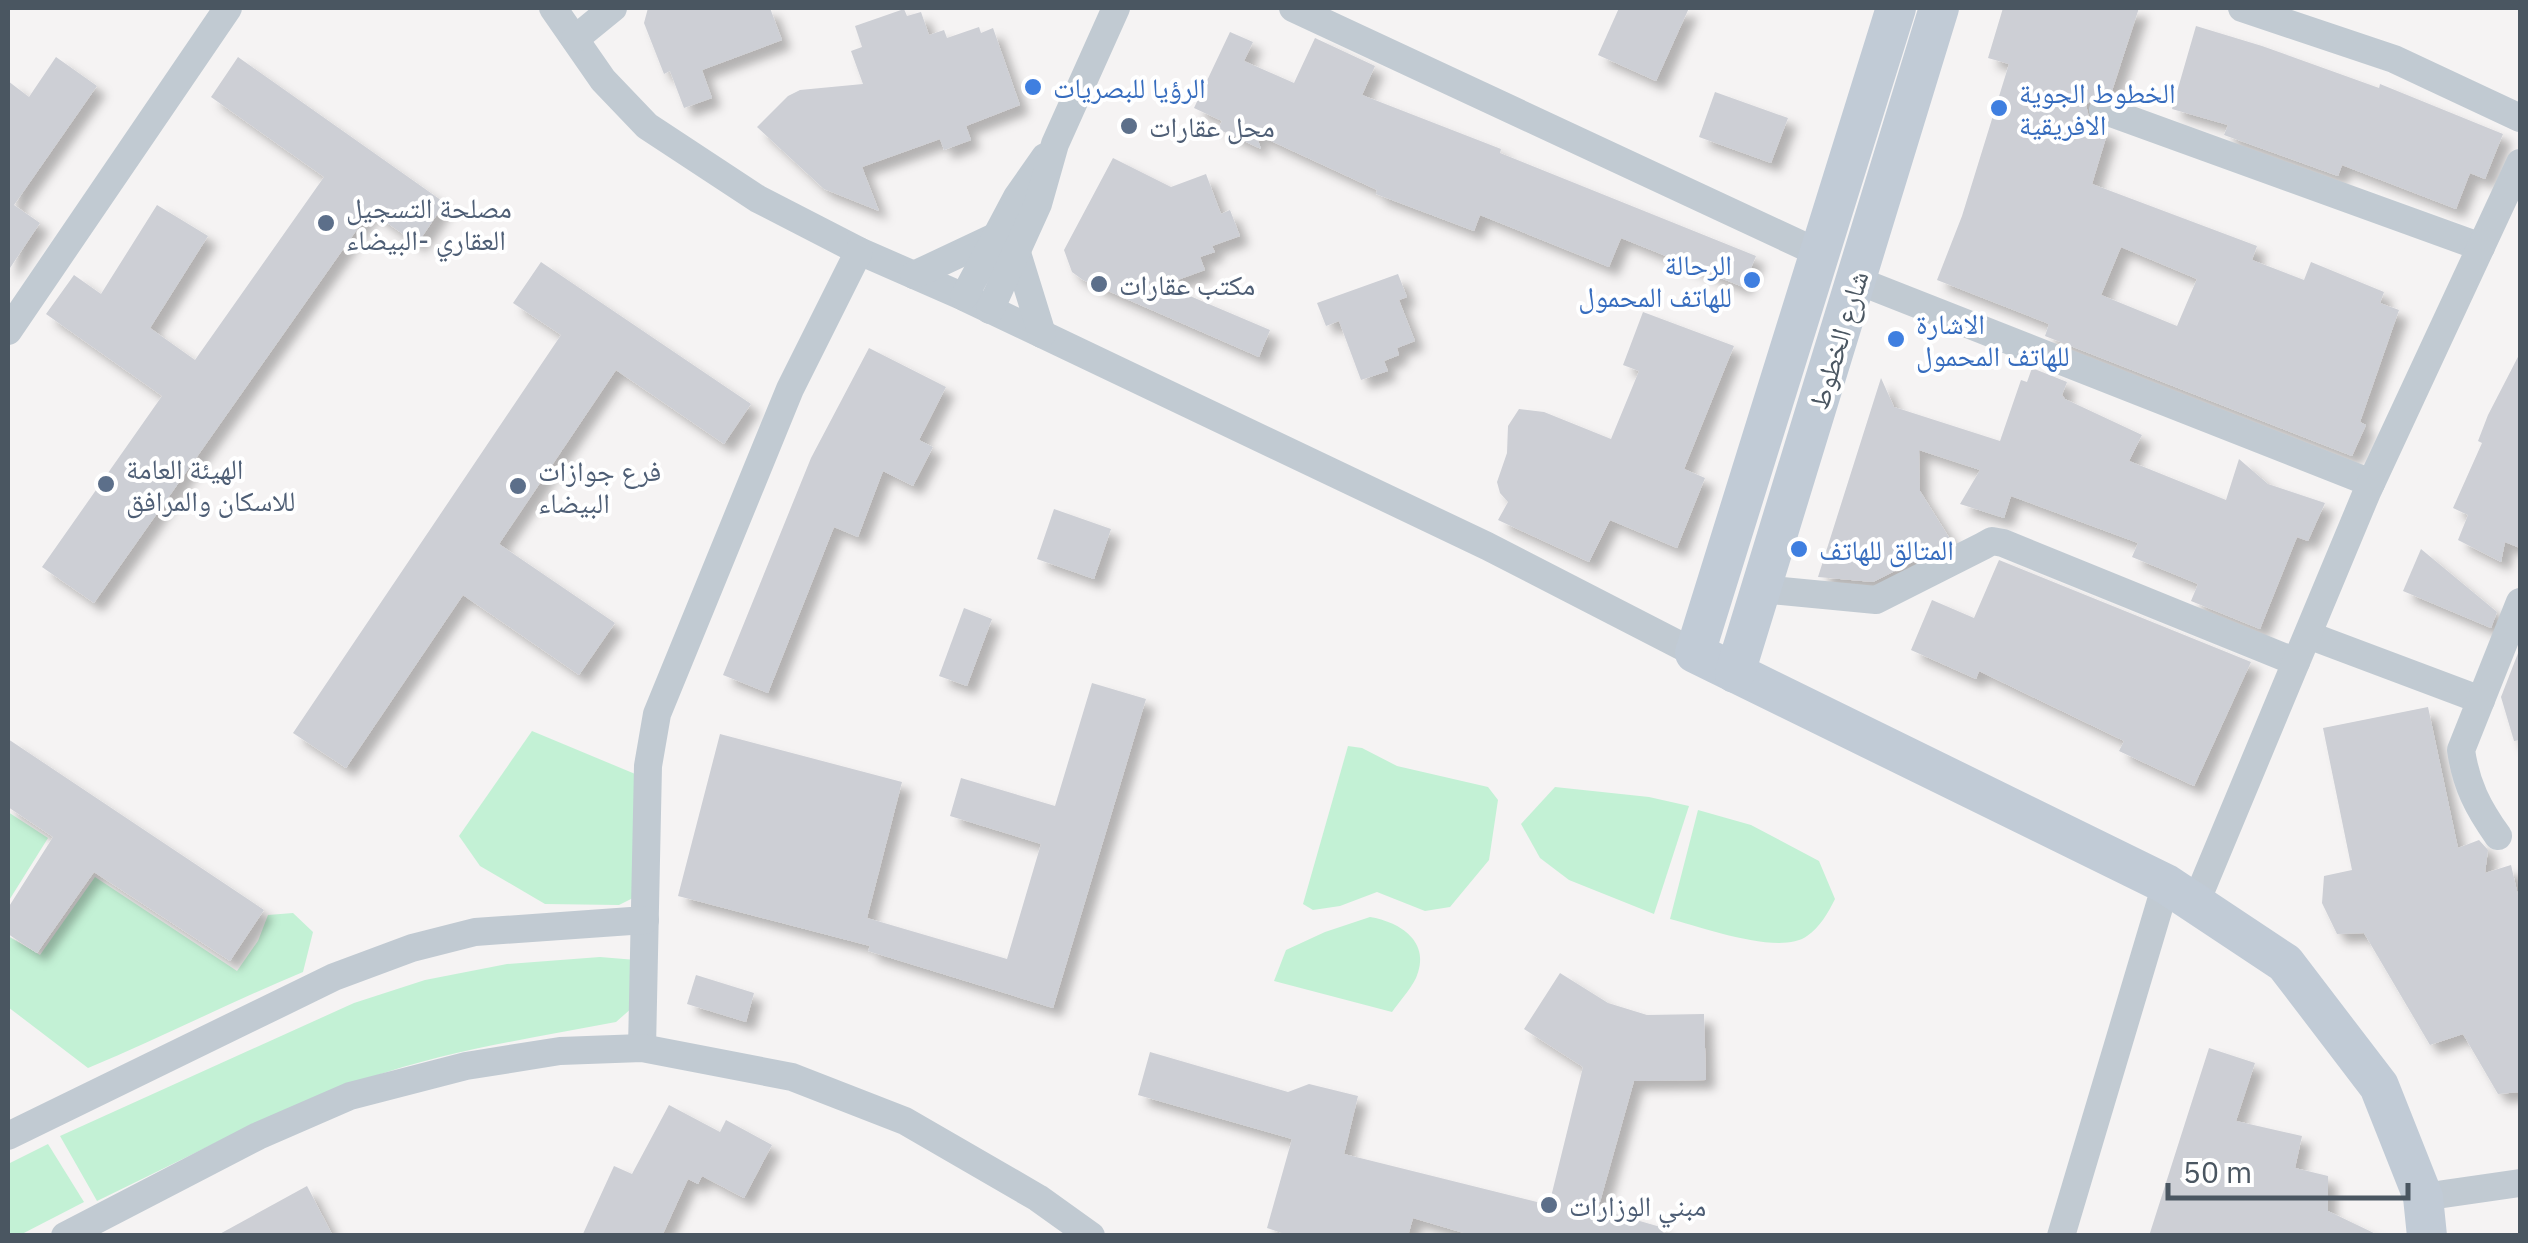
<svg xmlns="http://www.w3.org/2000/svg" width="2528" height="1243" font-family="'IBM Plex Sans','Noto Naskh Arabic',sans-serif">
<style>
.green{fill:#c3f1d5}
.building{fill:#cdcfd5;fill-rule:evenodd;filter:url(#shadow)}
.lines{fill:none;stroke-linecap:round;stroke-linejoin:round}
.street{stroke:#c1cad2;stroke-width:28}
.secondary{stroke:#c1cbd6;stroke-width:40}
.shop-dot{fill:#3f7fe0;stroke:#fff;stroke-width:4}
.service-dot{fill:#5c6f8a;stroke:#fff;stroke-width:4}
.labels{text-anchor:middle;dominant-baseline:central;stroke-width:8;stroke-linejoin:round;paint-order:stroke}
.shop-label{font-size:28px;fill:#366cbe;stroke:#fff;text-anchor:start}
.service-label{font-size:28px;fill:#4e5e75;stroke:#fff;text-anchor:start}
.street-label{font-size:28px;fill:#4a5661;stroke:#fff}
</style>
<defs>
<filter id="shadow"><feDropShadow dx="9" dy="9" stdDeviation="5" flood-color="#0004"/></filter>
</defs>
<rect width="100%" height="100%" fill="#f5f3f3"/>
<!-- green -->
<g class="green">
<path d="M532 731 640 776 641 894 619 905 545 904 480 866 459 836Z"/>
<path d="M1348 746 1362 748 1397 766 1488 787 1498 800 1489 860 1450 907 1425 911 1377 892 1340 906 1313 910 1303 904Z"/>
<path d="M1555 787 1649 797 1689 806 1654 914 1569 880 1540 858 1521 824Z"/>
<path d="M1698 810 1751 825 1819 861 1835 899C1828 913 1820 927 1807 936 1780 956 1702 927 1670 919Z"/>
<path d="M8 812 48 838 8 902Z"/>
<path d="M95 877 237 971 258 941 268 915 293 913 313 932 303 972C230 1002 161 1038 88 1068L8 1007V936L40 955Z"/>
<path d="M1370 917C1400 922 1432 942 1416 978 1410 990 1399 1002 1392 1012L1274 981 1286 950 1325 932Z"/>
<path d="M600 957 636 960 633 1007 616 1022C533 1038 449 1050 369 1078 276 1110 186 1158 97 1201L60 1136 354 1003 425 980 507 964Z"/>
<path d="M48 1144 84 1202 20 1235H8V1164Z"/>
</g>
<!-- building -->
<g class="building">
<path d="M648 8H770L782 40 702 70 712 98 684 108 670 71 664 74 644 23Z"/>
<path d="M1619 8H1689L1656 81 1598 55Z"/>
<path d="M2003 8H2139L2111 94 2099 93 2086 105 2090 122 2108 131 2092 184 2257 246 2252 260 2304 280 2311 262 2384 292 2380 303 2399 310 2360 422 2366 425 2352 456 2045 336 2049 324 1937 280 1962 216 2009 64 1988 58ZM2121 247 2197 279 2177 326 2101 295Z"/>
<path d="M904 9 907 16 921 12 929 35 944 30 947 38 979 27 981 33 993 28 1020 105 966 126 971 140 944 150 940 139 862 167 879 211 824 189 757 127 788 96 800 90 863 84 851 51 862 47 855 26Z"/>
<path d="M2196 26 2262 46 2379 88 2380 84 2503 134 2485 179 2470 173 2456 209 2342 165 2338 176 2224 135 2228 125 2172 109Z"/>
<path d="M1230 32 1253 42 1244 61 1294 83 1315 38 1375 66 1362 95 1501 149 1500 153 1756 256 1743 287 1621 238 1609 267 1480 215 1474 231 1376 194 1377 190 1256 134 1261 149 1218 129 1222 121 1194 108Z"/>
<path d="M56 57 97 86 14 205 40 223 8 271V81L29 97Z"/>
<path d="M238 57 445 203 417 244 370 211 94 603 42 567 162 396 46 314 74 275 101 294 157 205 208 236 150 328 195 360 324 177 211 97Z"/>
<path d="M1715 92 1788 118 1771 163 1699 137Z"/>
<path d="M1113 158 1171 187 1206 174 1221 214 1230 210 1240 236 1212 246 1215 252 1200 257 1205 270 1164 285 1270 330 1259 357 1083 280 1072 272 1064 250Z"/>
<path d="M541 262 751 404 724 444 616 370 499 544 615 623 579 675 463 595 346 768 293 733 561 335 513 303Z"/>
<path d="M1398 274 1407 297 1399 300 1415 341 1397 348 1399 355 1384 361 1388 371 1361 380 1339 321 1326 326 1317 303Z"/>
<path d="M1643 312 1734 346 1684 469 1705 478 1677 548 1610 520 1589 562 1498 520 1508 502 1500 493 1497 482 1507 453 1508 426 1519 409 1544 412 1611 439 1639 371 1623 365Z"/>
<path d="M869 348 946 387 919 440 933 447 913 486 883 471 858 537 834 527 768 693 723 675 811 458Z"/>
<path d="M2520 353V548L2505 542 2501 562 2458 540 2468 515 2453 508 2482 443 2478 441 2488 415Z"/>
<path d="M2032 368 2067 382 2062 395 2065 399 2142 435 2129 461 2226 500 2239 459 2268 484 2325 503 2308 541 2297 537 2260 629 2191 601 2198 584 2132 557 2138 543 2011 496 2004 518 1960 504 1980 470 1919 450 1920 491 1952 542 1873 582 1818 577 1881 378 1894 407 2000 441 2021 380 2027 382Z"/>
<path d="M1054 509 1111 529 1094 579 1037 559Z"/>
<path d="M2421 549 2497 612 2491 628 2403 591Z"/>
<path d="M1999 560 2251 662 2194 786 2119 751 2124 741 1979 671 1976 679 1911 650 1932 600 1974 618Z"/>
<path d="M964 608 992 619 967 686 939 676Z"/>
<path d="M2520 648V740L2514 741 2501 697Z"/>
<path d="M1092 683 1146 699 1053 1008 868 951 870 946 678 896 720 734 902 782 867 918 1007 959 1041 844 950 816 961 778 1055 806Z"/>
<path d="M2428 707 2458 848 2479 840 2488 850 2485 873 2511 865 2520 904V1092L2498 1094 2463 1034 2430 1045 2364 933 2337 934 2322 903 2324 876 2352 870 2323 728Z"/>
<path d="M8 739 264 910 230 961 94 872 37 953 8 934V908L53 837 8 807Z"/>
<path d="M1560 973 1608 1003 1647 1015 1704 1014 1706 1080 1634 1081 1598 1209 1664 1228 1662 1236H1474L1413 1218 1408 1236H1291L1267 1228 1292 1139 1138 1095 1150 1052 1288 1092 1309 1084 1358 1096 1344 1154 1549 1205 1583 1067 1524 1029Z"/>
<path d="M696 975 754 993 746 1022 687 1004Z"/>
<path d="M2209 1048 2255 1063 2236 1121 2302 1136 2295 1168 2328 1176V1211L2380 1236H2149Z"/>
<path d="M669 1105 720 1132 726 1120 772 1145 744 1198 702 1176 698 1184 688 1179 662 1236H582L614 1166 632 1174Z"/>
<path d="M307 1186 333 1236H216Z"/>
</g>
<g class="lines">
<!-- street -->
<g class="street">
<path d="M553 8 603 80 647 126 758 199 859 251 964 297 1487 546 1695 653"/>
<path d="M1293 8 1821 254"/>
<path d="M2242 8 2394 59 2520 118"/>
<path d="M575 39 613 8"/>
<path d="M2103 110 2481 247"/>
<path d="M1017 253 1042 334"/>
<path d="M914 275 997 236"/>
<path d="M1856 280 2371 483"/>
<path d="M964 297 1017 197 1045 157"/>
<path d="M990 310 1038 204 1055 144 1116 8"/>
<path d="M8 331 228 8"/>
<path d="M1761 589 1876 600 1983 546 1992 541 2003 543 2296 662"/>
<path d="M2308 635 2481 700"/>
<path d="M2498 836C2478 808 2466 785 2461 750L2520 602"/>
<path d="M2196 902 2367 492 2520 163"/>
<path d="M642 1048 648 766 657 714 790 389 859 251"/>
<path d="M8 1136 334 977 412 948 475 932 645 920"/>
<path d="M2423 1197 2520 1183"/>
<path d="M65 1236 258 1136 350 1096 466 1066 560 1051 642 1048 792 1077 905 1121 1038 1198 1091 1236"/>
<path d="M2061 1236 2166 884"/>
</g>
<!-- secondary -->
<g class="secondary">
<path d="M1896 8 1695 653 2166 884 2285 963 2379 1086 2423 1197 2427 1236"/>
<path d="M1735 673 1939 8"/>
</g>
</g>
<!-- markers -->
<g class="shop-dot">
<circle cx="1033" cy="87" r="10"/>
<circle cx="1999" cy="108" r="10"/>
<circle cx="1752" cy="280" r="10"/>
<circle cx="1896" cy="339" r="10"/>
<circle cx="1799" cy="549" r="10"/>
</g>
<g class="service-dot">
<circle cx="1129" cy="126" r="10"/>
<circle cx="326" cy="223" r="10"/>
<circle cx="1099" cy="284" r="10"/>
<circle cx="106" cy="484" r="10"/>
<circle cx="518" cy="486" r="10"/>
<circle cx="1549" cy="1205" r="10"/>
</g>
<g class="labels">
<!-- shop labels -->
<g class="shop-label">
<text x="1053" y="87">الرؤيا للبصريات</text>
<text x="2019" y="92">الخطوط الجوية<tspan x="2019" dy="32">الافريقية</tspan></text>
<text x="1732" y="264" text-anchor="end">الرحالة<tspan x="1732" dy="32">للهاتف المحمول</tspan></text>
<text x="1916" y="323">الاشارة<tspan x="1916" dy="32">للهاتف المحمول</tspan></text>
<text x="1819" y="549">المتالق للهاتف</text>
</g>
<!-- service labels -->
<g class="service-label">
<text x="1149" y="126">محل عقارات</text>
<text x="346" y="207">مصلحة التسجيل<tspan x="346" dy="32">العقاري -البيضاء</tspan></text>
<text x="1119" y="284">مكتب عقارات</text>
<text x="126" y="468">الهيئة العامة<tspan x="126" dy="32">للاسكان والمرافق</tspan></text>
<text x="538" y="470">فرع جوازات<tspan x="538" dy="32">البيضاء</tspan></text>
<text x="1569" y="1205">مبني الوزارات</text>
</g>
<!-- street labels -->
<g class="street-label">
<text transform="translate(1838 340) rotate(-73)">شارع الخطوط</text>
</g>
</g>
<!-- border -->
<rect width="2528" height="1243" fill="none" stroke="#4a5661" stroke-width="20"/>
<!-- scale -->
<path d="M2168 1183v15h240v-15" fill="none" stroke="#4a5661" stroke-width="5"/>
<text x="2183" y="1183" font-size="30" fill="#4a5661" stroke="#ffffff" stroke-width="8" paint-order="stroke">50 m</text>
</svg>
